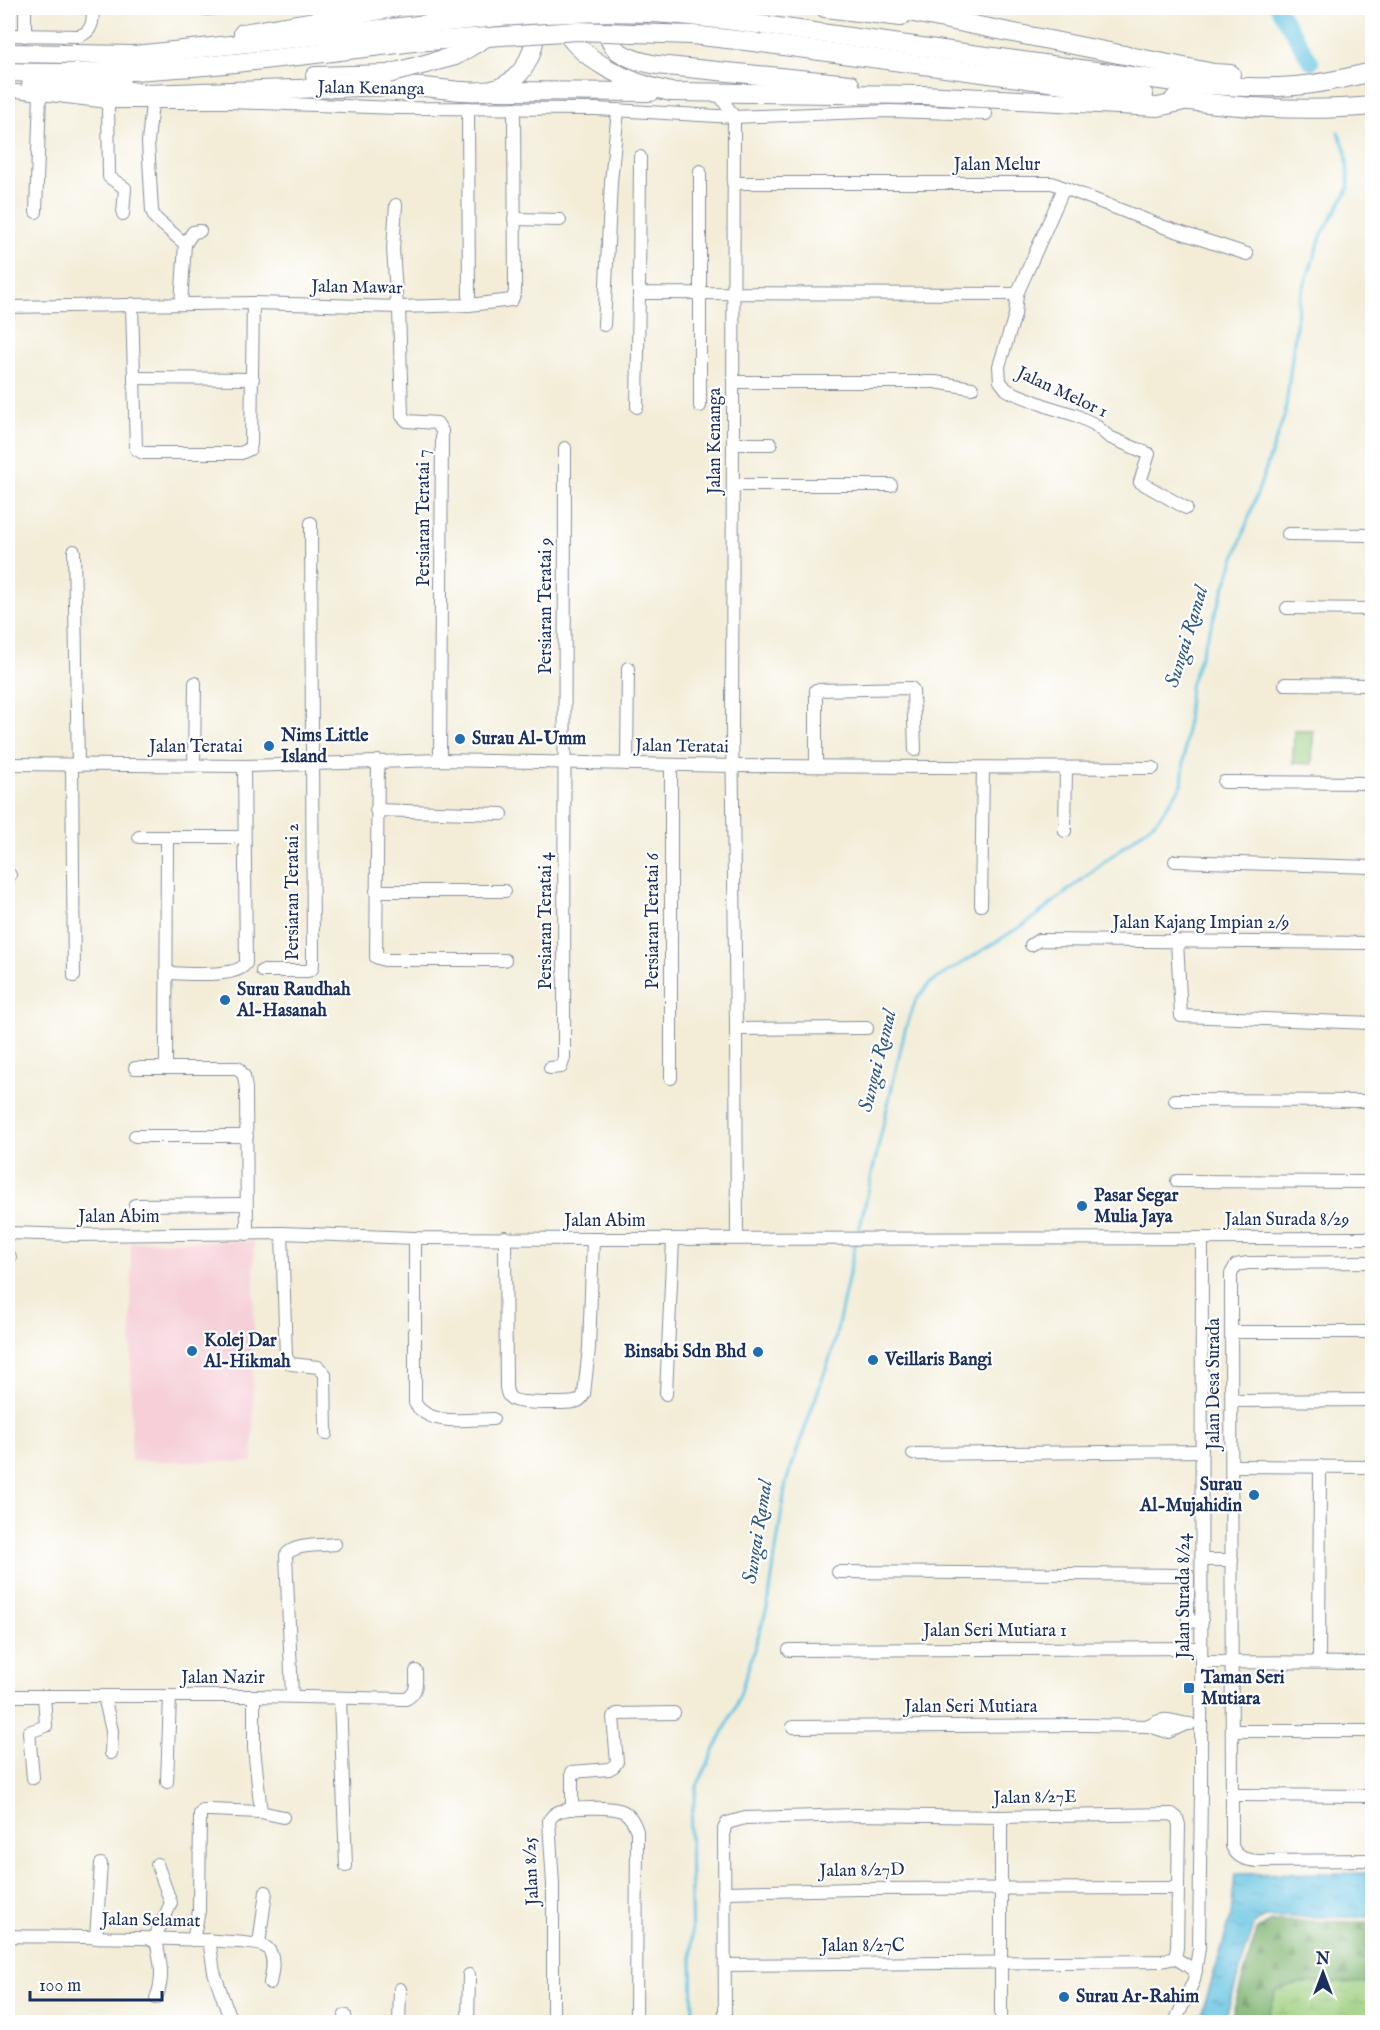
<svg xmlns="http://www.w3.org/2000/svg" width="1380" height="2030" font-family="'IM FELL English',serif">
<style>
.built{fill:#f6cfd8}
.green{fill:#9bce7d;stroke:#5b7e6e;stroke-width:1.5}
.forest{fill:url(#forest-firs);stroke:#4c7065;stroke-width:1.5}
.wetland{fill:url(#wetland-marsh);stroke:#5b7e6e;stroke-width:1.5}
.water{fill:url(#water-ripples);stroke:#3e789f;stroke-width:1.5}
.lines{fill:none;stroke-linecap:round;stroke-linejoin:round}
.stream{stroke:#62c2e0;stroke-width:3}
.river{stroke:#62c2e0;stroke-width:16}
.minor-casing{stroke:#878e9b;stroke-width:14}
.highway-casing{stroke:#878e9b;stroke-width:20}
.minor{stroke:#fff;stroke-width:12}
.highway{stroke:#fff;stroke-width:18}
.highway-bridge-casing{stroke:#878e9b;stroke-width:20;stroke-linecap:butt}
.highway-bridge{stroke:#fff;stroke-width:18}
.poi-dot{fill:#1f6fb2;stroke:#fff;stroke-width:2}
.labels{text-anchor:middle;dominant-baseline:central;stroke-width:4.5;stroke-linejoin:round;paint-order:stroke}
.street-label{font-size:18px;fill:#1b2f5e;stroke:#fff}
.poi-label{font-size:18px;font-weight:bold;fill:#1b2f5e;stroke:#fff;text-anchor:start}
.water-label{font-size:20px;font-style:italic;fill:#305b85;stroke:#fff}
</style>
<defs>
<pattern id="forest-firs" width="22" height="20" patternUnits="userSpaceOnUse" patternTransform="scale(1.5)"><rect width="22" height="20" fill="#7cb16c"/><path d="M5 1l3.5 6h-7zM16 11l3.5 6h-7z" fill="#65905c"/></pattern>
<pattern id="wetland-marsh" width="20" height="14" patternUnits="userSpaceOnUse" patternTransform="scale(1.5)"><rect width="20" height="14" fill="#9bce7d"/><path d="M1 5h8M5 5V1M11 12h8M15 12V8" fill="none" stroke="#85b16e"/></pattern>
<pattern id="water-ripples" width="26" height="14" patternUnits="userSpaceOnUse" patternTransform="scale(1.5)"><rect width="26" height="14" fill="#62c2e0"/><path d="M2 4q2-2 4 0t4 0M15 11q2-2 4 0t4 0" fill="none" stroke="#509eb9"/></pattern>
</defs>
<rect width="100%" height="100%" fill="#fff"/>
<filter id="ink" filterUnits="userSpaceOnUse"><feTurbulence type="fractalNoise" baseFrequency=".0167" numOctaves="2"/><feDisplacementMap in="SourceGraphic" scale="12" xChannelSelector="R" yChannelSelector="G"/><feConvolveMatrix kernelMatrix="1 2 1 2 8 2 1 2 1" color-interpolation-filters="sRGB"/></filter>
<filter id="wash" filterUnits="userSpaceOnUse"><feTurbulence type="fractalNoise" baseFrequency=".008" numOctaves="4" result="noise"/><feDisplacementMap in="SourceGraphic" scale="24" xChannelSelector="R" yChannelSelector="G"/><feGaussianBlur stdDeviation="1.35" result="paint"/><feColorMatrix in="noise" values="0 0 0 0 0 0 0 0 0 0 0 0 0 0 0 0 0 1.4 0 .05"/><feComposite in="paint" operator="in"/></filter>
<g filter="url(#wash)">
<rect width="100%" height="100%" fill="#f3edd8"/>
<!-- built -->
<path class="built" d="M254 1241 253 1462 131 1461V1242Z"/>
<!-- green -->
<path class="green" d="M1294 731H1313L1312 764 1293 763Z"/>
<!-- forest -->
<path class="forest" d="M1271 1921 1372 1922V1983H1301L1276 1991 1267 2022H1230L1257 1930Z"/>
<!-- wetland -->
<path class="wetland" d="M1301 1983H1372V2022H1267L1276 1991Z"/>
<!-- water -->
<path class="water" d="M1372 1873V1917H1265L1254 1925 1224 2022H1197L1202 2013 1231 1917 1235 1874Z"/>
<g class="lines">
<!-- stream -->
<g class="stream">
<path d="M858 1235 905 1030 916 1000 930 983 1031 920 1157 820 1182 785 1190 686 1285 414 1299 301 1322 234 1349 188 1346 151 1338 132"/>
<path d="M693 2022 690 1826 697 1786 737 1704 768 1605 786 1482 833 1349 856 1241"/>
</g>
<!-- river -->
<path class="river" d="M1278 8 1311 62"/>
</g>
</g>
<g filter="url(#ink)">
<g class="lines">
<!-- minor casing -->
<g class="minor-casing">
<g id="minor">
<path d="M25 8V36"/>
<path d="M201 8 206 9 218 8"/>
<path d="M8 35 79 36C93 32 93 20 93 8"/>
<path d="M8 90 108 102H230L397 108 596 109 734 117 890 111 986 114"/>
<path d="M719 94 734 117 732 728 736 1029 867 1028"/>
<path d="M108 102 109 177 125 188 123 214"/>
<path d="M152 103 148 142 152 211 155 218 185 244"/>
<path d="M468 108 469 305"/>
<path d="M640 157 639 293 1017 294"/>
<path d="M733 183H1052L1164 227 1247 254"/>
<path d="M1064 188 1017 294 1015 315 999 366 1000 381 1006 389 1011 392 1049 407 1075 415 1094 424 1109 437 1149 454 1140 482 1186 508"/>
<path d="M396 205 393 249 397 307"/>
<path d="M36 212 40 94"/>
<path d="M514 219 560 220"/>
<path d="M132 304 136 449 143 453H241L250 449 251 444 253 303"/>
<path d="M181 304 185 244 193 232 200 231"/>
<path d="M8 307 253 303 399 307 469 305 512 300 515 292 514 108"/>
<path d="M399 307 402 416 407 421 437 423 442 431 440 760"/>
<path d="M604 325 611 182 618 110"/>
<path d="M134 378 253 379"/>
<path d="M733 382H935L972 388"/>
<path d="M700 406V171"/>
<path d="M637 407 639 293"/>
<path d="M733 444H771"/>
<path d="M733 485H891"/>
<path d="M1288 534 1372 535"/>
<path d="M74 551 78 765"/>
<path d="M1287 608 1372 609"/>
<path d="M1285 684 1372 685"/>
<path d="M378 761 376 957 385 960H505"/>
<path d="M8 764 244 766 440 760 733 766 1153 768"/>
<path d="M627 764 628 668"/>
<path d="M72 765 74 976"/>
<path d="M194 765 195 683"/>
<path d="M671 765V1078"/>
<path d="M816 766V690L911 688 913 690 915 750"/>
<path d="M1224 782 1372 783"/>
<path d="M376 810 502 814"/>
<path d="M1065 831 1066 768"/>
<path d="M139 837H243"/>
<path d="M1175 861 1372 867"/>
<path d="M8 875H10"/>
<path d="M376 891H505"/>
<path d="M981 905 983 768"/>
<path d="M1177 941 1181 1016 1372 1023"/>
<path d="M1031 945 1039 940 1372 943"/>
<path d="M262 971H308L312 969 313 963 311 523"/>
<path d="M167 973C184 973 237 979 246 963L244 766"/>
<path d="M736 1029 737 1238"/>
<path d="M135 1068H238L244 1076 246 1089 247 1234"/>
<path d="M166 1068 167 837"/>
<path d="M550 1068 561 1067 564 1058 565 448"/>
<path d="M1175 1100 1372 1101"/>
<path d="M135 1136H247"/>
<path d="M1177 1181 1372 1182"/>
<path d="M135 1205 246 1204"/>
<path d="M8 1233 73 1235 282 1233 415 1238 593 1239 1372 1238"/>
<path d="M282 1233 286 1357 291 1364 318 1367 325 1374 326 1434"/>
<path d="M505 1237 506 1387C507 1392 507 1396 512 1399 519 1404 571 1404 578 1401 582 1399 582 1397 584 1394L589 1348 593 1239"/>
<path d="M415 1238V1403C429 1427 468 1419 493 1419"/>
<path d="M8 1257H10"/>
<path d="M1372 1262 1248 1263 1236 1265 1231 1274 1232 1846C1237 1858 1246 1860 1258 1861L1372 1860"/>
<path d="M1232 1332H1372"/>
<path d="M666 1394 673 1239"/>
<path d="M1232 1401 1372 1400"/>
<path d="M913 1454 1202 1451"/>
<path d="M1232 1466 1372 1467"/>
<path d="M1202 1560H1232"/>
<path d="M838 1572 1188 1575V1622L1202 1621"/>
<path d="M789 1650 1201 1648"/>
<path d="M1201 1662 1372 1663"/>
<path d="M1319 1662 1320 1466"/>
<path d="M8 1696H254L406 1699C418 1693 416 1683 416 1671"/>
<path d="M104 1696 112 1731 111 1753"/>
<path d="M254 1696V1748L261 1812 283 1817"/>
<path d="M292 1696 286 1555C295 1543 321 1546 335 1544"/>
<path d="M340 1698 346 1866"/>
<path d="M1149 1726C1167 1714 1172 1723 1190 1724"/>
<path d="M793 1727 1082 1725 1149 1726 1168 1732 1186 1724"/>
<path d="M1233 1731H1372"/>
<path d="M33 1778 29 1732 46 1726 44 1696"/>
<path d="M167 1782 170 1696"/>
<path d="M1232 1795 1372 1796"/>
<path d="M572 1809V1772L609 1769 614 1766 617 1762 613 1717 617 1714 674 1713"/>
<path d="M1001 1817V2022"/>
<path d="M724 1892 858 1889 1178 1888"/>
<path d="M8 1936C39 1937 257 1937 267 1948 276 1956 272 1973 270 1983"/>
<path d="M96 1938 101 1864"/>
<path d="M152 1940 161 1925 171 1903 157 1864"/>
<path d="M156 1940C160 1960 165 1978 156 1998"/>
<path d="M193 1940 199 1911 200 1814 203 1810H210L261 1812"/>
<path d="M209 1940 214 1972 231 2022"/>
<path d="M259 1944 266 1892"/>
<path d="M725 1965 1162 1961 1175 1958"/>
<path d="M345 2015 346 2022"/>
<path d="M399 2022 400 1989"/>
<path d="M468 2022 469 1975"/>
<path d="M553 2022V1884L549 1821C551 1817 553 1814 558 1812 570 1807 613 1806 624 1812 631 1816 634 1823 637 1831L636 2022"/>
<path d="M725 2022 724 1829 727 1823 745 1818 857 1815 1001 1817 1172 1814 1177 1818 1179 1825 1177 1948 1175 1958 1196 1971"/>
<path d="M1175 2022 1194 1980 1199 1948 1201 1790 1202 1238"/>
</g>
</g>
<!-- highway casing -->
<g class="highway-casing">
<g id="highway">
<path d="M611 8C598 49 622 58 657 65L850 84"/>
<path d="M825 8 901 17"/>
<path d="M889 8 1214 73 1231 74"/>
<path d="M559 20C577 60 631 84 671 92L923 95 1158 107 1184 101"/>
<path d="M763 25 1189 84C1224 86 1260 89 1295 86 1321 84 1347 78 1372 72"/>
<path d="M243 33 393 8"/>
<path d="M754 42 1144 95"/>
<path d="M8 53 135 55 409 26"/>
<path d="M8 72C144 78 279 58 414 42"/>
<path d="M315 76 388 74"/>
<path d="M31 85 63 88 123 87"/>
<path d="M111 88 148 94C211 92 274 89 337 88 365 87 395 85 424 87 446 89 485 97 505 85 527 73 541 42 531 18"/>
<path d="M496 91 651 92"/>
<path d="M1174 99C1240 108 1306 112 1372 106"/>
</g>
</g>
<!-- minor -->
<use href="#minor" class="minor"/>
<!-- highway -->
<use href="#highway" class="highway"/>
<!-- highway-bridge casing -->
<g class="highway-bridge-casing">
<g id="highway-bridge">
<path d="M409 26C489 17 568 10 648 13 686 14 725 20 763 25"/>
<path d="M414 42 577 31 692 35 754 42"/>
<path d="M388 74 455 56 485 38"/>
</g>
</g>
<!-- highway-bridge -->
<use href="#highway-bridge" class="highway-bridge"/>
</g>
</g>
<!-- markers -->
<g class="poi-dot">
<circle cx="460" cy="739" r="6"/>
<circle cx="269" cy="746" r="6"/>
<circle cx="225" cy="1000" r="6"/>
<circle cx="1082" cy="1206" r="6"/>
<circle cx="192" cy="1351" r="6"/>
<circle cx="758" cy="1352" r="6"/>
<circle cx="873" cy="1360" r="6"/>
<circle cx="1254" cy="1495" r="6"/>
<rect x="1183" y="1682" width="12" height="12" rx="3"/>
<circle cx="1064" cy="1997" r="6"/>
</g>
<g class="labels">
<!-- street labels -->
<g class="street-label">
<text transform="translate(371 89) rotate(1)">Jalan Kenanga</text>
<text x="997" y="165">Jalan Melur</text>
<text transform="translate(357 288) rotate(1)">Jalan Mawar</text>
<text transform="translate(1062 393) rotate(25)">Jalan Melor 1</text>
<text transform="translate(715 441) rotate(-90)">Jalan Kenanga</text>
<text transform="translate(424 518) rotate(-90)">Persiaran Teratai 7</text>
<text transform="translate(546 606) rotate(-90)">Persiaran Teratai 9</text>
<text x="196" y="747">Jalan Teratai</text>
<text transform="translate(682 747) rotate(1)">Jalan Teratai</text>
<text transform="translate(293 892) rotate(-90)">Persiaran Teratai 2</text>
<text transform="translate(546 921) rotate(-90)">Persiaran Teratai 4</text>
<text transform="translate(653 921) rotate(-90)">Persiaran Teratai 6</text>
<text x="1201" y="923">Jalan Kajang Impian 2/9</text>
<text x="119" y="1217">Jalan Abim</text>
<text x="1287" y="1220">Jalan Surada 8/29</text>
<text x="605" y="1221">Jalan Abim</text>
<text transform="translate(1214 1384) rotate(-90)">Jalan Desa Surada</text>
<text transform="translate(1184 1596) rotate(-90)">Jalan Surada 8/24</text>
<text x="995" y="1631">Jalan Seri Mutiara 1</text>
<text x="223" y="1678">Jalan Nazir</text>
<text x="971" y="1707">Jalan Seri Mutiara</text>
<text transform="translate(1035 1798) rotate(-1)">Jalan 8/27E</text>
<text transform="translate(532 1871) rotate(-93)">Jalan 8/25</text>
<text transform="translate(862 1871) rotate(-1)">Jalan 8/27D</text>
<text transform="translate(151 1921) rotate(1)">Jalan Selamat</text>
<text x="863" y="1946">Jalan 8/27C</text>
</g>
<!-- poi labels -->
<g class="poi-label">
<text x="281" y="736">Nims Little<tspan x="281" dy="21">Island</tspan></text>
<text x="472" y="739">Surau Al-Umm</text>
<text x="237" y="990">Surau Raudhah<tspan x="237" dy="21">Al-Hasanah</tspan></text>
<text x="1094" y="1196">Pasar Segar<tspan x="1094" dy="21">Mulia Jaya</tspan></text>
<text x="204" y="1341">Kolej Dar<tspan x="204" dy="21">Al-Hikmah</tspan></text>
<text x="746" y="1352" text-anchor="end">Binsabi Sdn Bhd</text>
<text x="885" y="1360">Veillaris Bangi</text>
<text x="1242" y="1485" text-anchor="end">Surau<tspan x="1242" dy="21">Al-Mujahidin</tspan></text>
<text x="1201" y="1678">Taman Seri<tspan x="1201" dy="21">Mutiara</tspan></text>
<text x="1076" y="1997">Surau Ar-Rahim</text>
</g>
<!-- water labels -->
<g class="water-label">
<text transform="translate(1187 637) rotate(-73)">Sungai Ramal</text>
<text transform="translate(878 1061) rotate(-76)">Sungai Ramal</text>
<text transform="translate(758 1532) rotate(-81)">Sungai Ramal</text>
</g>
</g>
<!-- margin -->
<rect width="1380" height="2030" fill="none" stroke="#fff" stroke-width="30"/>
<!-- north arrow -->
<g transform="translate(1323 1973)" stroke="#ffffff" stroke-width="4.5" paint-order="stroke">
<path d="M0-4.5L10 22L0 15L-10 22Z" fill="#1b2f5e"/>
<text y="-9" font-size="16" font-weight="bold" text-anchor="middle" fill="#1b2f5e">N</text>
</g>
<!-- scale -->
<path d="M30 1991v9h132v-9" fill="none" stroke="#1b2f5e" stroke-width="3"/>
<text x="39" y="1991" font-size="18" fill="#1b2f5e" stroke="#ffffff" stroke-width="4.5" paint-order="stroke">100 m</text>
</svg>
